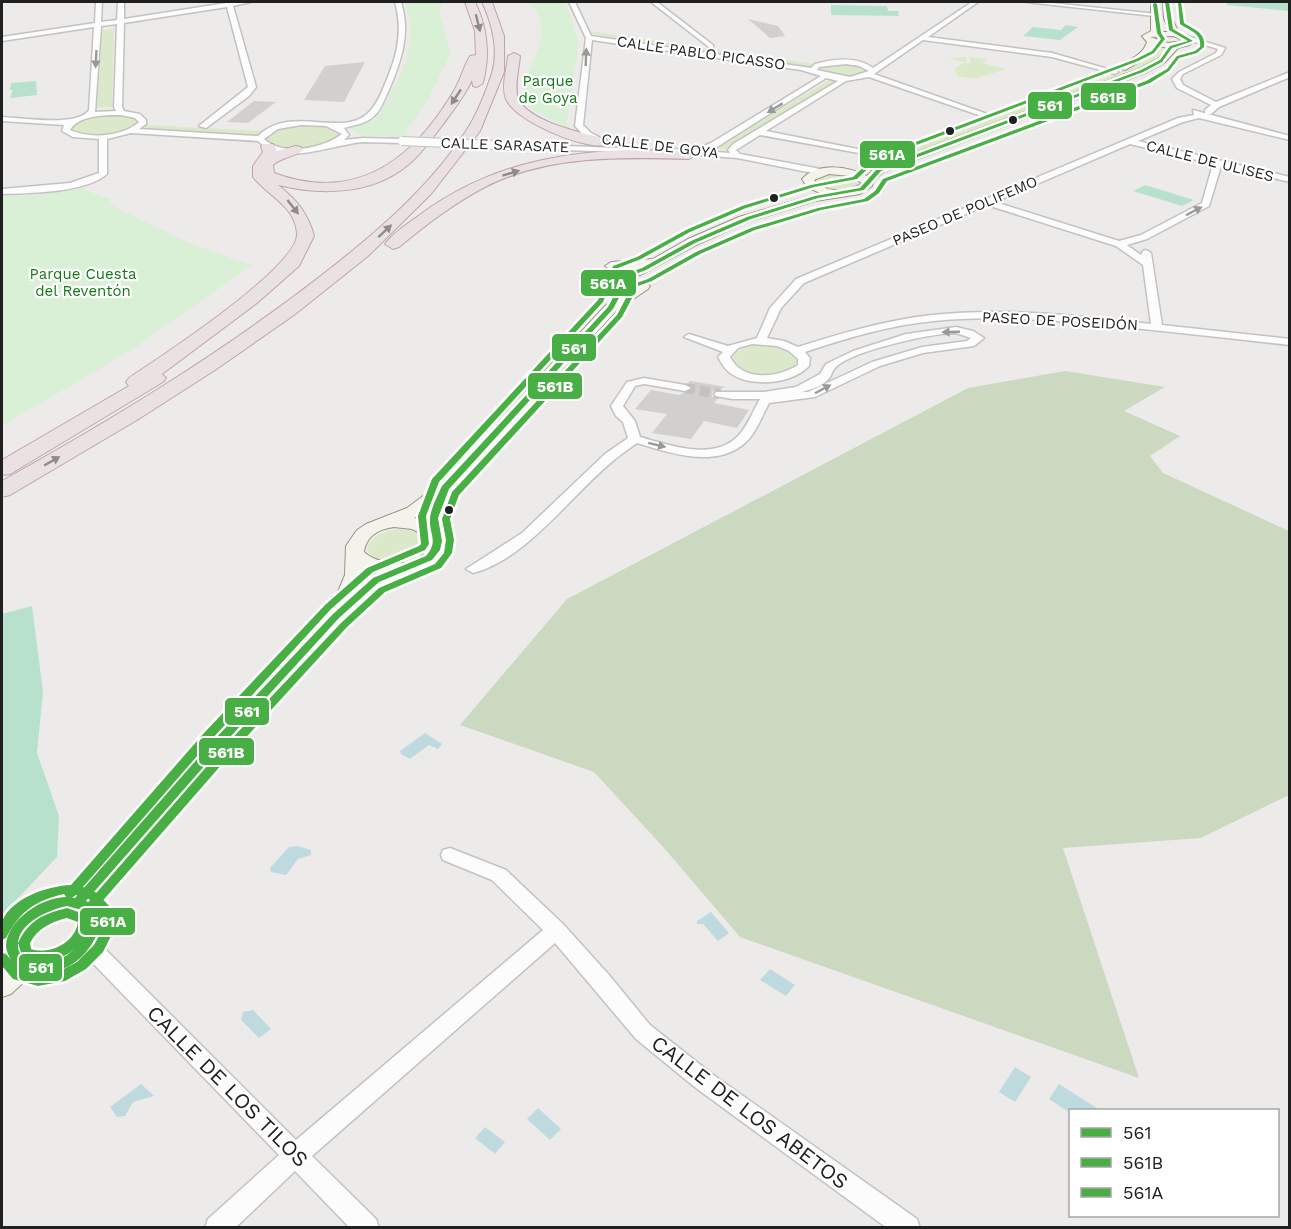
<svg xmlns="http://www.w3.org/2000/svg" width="1291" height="1229" font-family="'Work Sans',sans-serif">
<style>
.grass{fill:#dce8ca}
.forest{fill:#cbd9c0}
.park{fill:#d9f0d7}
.pitch{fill:#b8e1cd}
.water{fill:#bfdade}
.building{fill:#d2d0ce}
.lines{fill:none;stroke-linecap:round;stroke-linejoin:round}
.street-tunnel{stroke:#c4c2c1;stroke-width:10;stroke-dasharray:10 5;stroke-linecap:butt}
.street-casing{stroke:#c3c2c1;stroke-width:3}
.secondary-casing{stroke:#969582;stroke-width:2}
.highway-casing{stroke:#c0a2ac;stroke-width:2}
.street{fill:#fcfcfc;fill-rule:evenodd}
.secondary{fill:#f3f3ec;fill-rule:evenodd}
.highway{fill:#eae1e2;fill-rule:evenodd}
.street-bridge-casing{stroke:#c3c2c1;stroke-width:10;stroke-linecap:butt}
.street-bridge{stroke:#fcfcfc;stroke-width:8}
.bus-1-casing{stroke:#fff;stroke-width:5}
.bus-2-casing{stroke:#fff;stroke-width:5}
.bus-3-casing{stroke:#fff;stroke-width:5}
.bus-1{fill:#48af45;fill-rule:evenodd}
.bus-2{fill:#48af45;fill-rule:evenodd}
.bus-3{fill:#48af45;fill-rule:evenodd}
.oneway{fill:#8f8a8b}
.oneway2{fill:#999}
.bus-dot{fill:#202020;stroke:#fff;stroke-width:2}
.labels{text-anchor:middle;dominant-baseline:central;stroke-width:4.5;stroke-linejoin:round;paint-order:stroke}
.far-street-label{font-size:15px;fill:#202020;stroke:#fff}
.far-park-label{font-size:15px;fill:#157717;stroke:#fff}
.near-street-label{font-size:21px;fill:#202020;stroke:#fff}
.line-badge{stroke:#fff;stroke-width:2}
.badge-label{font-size:16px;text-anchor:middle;font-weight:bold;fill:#fff}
</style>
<rect width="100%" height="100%" fill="#edebe9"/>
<!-- grass -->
<g class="grass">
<path d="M114 29 112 107 97 108 102 30Z"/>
<path d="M596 32 814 64 809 68 587 33Z"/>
<path d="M1157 44 1166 45 1154 60 1121 76 871 170 865 175 851 170 1118 73 1139 62Z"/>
<path d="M965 57 967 60 965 63H971L969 57 988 59 983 63 1006 69 974 79 958 76 954 69 965 62 948 59Z"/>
<path d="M848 64 865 69 866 73 848 78 817 70 826 65Z"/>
<path d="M831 79 835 81 724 150 715 148Z"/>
<path d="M104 115 132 116 138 122C127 137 85 141 71 129L76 122Z"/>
<path d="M147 125 262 131 257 136 140 129Z"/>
<path d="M304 125 326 126 339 131 340 135C329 150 277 155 266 139L273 131Z"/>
<path d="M837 174 856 179 859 185C846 192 826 192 816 181L822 176Z"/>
<path d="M761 344C775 345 788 347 797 359L796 365C780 378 743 381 733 359 737 347 750 346 761 344Z"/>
<path d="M397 529 409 530 419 533 424 539C430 565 379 571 367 550 370 536 383 532 397 529Z"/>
</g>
<!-- forest -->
<path class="forest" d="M1065 371 1165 387 1124 411 1180 436 1150 456 1163 473 1289 531V795L1201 838 1063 848 1139 1078 740 937 664 848 594 772 460 725 567 599 968 388Z"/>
<!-- park -->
<g class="park">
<path d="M404 2H442L439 13 451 53 427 101 406 131 407 138 359 135 351 129V127C358 125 367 124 373 120 379 115 383 107 387 100 405 71 418 35 404 2Z"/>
<path d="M530 2H566L579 43 567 122 572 131 534 111 523 99C524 62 558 38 530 2Z"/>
<path d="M84 188 101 197H110L111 205 189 243 252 265 133 349 2 426V197Z"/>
</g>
<!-- pitch -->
<g class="pitch">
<path d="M1227 2H1289V11L1227 5Z"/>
<path d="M831 5 887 6 888 11H898L899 16 831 15Z"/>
<path d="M1066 25 1078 27 1060 40 1023 36 1033 27 1061 30Z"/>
<path d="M36 81 37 95 10 98 13 90H10L11 83Z"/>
<path d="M1145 185 1194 200 1182 206 1133 191Z"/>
<path d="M32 606 43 692 37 753 59 816 57 857 2 915V614Z"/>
</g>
<!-- water -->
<g class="water">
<path d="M425 733 442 744 438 749 429 745 410 759 401 754 400 751Z"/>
<path d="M298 846 311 850V855L298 859 286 875 271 872 270 868 289 847Z"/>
<path d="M711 912 729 933 718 941 703 924H697V921Z"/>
<path d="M770 969 795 985 786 996 760 980Z"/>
<path d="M253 1010 271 1029 259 1038 241 1020 243 1012Z"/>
<path d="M1015 1067 1031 1077 1015 1102 999 1092Z"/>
<path d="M141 1084 154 1096 133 1102 125 1116 117 1117 110 1107Z"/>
<path d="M1059 1084 1100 1110H1070V1113L1049 1099Z"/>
<path d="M538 1108 561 1129 550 1140 527 1119Z"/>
<path d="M485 1127 505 1142 495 1154 475 1138Z"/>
</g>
<!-- building -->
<g class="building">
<path d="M748 19 778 26 785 36 770 38Z"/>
<path d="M365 62 344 102 304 100 325 66Z"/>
<path d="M254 101 276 102 248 123 227 122Z"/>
<path d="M690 381 726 387 712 392V396L717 399 714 403 749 410 737 428 704 421 691 439 652 433 667 414 635 409 651 390 679 395 693 389 688 384Z"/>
</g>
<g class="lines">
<!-- street-tunnel -->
<path class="street-tunnel" d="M685 388 720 394"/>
<!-- street casing -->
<g class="street-casing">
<g id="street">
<path d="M96 2H102L101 22 117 20 118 2H124V19L226 3V2H251L233 6 256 87 249 96 206 128 199 126 248 87 227 7 124 23 122 107 124 111 140 114 146 120V124L139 129 258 136C291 103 345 140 370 111 379 102 384 86 389 74 399 50 402 27 395 2H401C411 34 401 62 388 92 384 100 381 110 374 116 366 124 354 125 344 128L349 135 344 140 363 138 402 139 406 141 402 143C389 143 376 142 364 142 332 144 284 168 258 141L131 133 107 139V174C86 193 29 193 2 194V189L70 183 99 173V139L73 137 62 131 64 125 2 121V117C22 118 78 127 89 110L94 27 2 41V37L95 23ZM117 24 114 107 116 111 95 112 101 26ZM121 115 135 118 139 122C122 137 90 139 70 130 79 115 105 115 121 115ZM301 125 326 126 342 134C324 148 283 157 264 139L278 129Z"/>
<path d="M569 2H575L591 36 811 68 815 64C834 59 856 56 873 68L972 2H978L928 37 1052 53 1118 72 1115 74 1052 57 923 40 874 74 990 115V119L869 77 846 81 766 131 883 154H886V158L760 135 736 150 740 154 826 170V174L823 175 737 158 671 153 667 151 671 149 694 150 711 143 821 76 801 70 592 40 583 125 591 133 609 142 605 144 585 137 575 126 586 38ZM846 64 859 66 869 71 850 77 817 70 819 67ZM826 78 838 81 733 144 728 150 730 153 703 151 717 147Z"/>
<path d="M651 2H657L713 45V47H709Z"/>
<path d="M1026 2H1042L1157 14 1154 16Z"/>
<path d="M1187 36 1225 48 1221 55 1183 74 1180 79 1183 85 1216 102 1290 72V77L1219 107 1211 114H1205V110L1211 105 1177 88 1172 79 1179 72 1216 53 1218 49 1185 39Z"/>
<path d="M1193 110 1290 136V140L1199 118 1183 122 1138 141 1290 177V182L1221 166 1209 206 1147 239 1127 245 1141 255 1143 251 1146 250 1151 253 1162 325 1290 339V345C1227 338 1165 331 1103 325 1047 320 990 315 934 321 890 325 847 338 805 352L810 358 809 366C792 384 754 387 733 375 726 371 722 364 718 357L723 352 684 337 689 334 728 346 757 338 770 308 796 279 1178 118 1194 115ZM1130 144 1213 164 1202 203 1141 235 1119 241 995 202ZM987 205 1116 246 1143 265 1151 324C1079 316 1004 307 932 315 886 320 842 333 798 347L784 341 767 338 781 308 804 283ZM752 344 777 346 789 351 798 359V365C777 378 743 382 730 357L738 348Z"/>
<path d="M515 144 644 149 648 151 644 153 512 148V144Z"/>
<path d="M956 327 973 331 984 338 974 346 923 353 880 366 815 397 769 403C762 416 756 433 745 443 715 469 670 453 637 443 629 449 621 454 614 460 573 493 526 560 473 573L466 569 522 533 605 454 628 438 623 422 616 416 611 406 627 382 644 378 685 385 691 388 685 391 644 384 635 386 623 406 635 421 640 437C669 445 714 462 739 435 748 425 753 411 760 399H732L716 396 714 394 716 392H764L796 387 820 374 826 364 853 351 906 334ZM956 333 971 338 967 341 922 347 872 362 808 392H802C812 389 824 386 830 377 832 374 832 371 835 368 850 351 932 333 956 333Z"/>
<path d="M450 848 506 870 563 924 609 975 650 1025 712 1074 917 1219 920 1228H887L696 1088 636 1039 555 943 312 1156 376 1219 379 1228H350L295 1171 235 1228H205L208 1219 279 1155 81 951 78 945 81 939 88 937 95 939 296 1140 543 930 492 880 443 860 441 855 443 850Z"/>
<path d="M25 911 32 913 35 919 32 925 2 940V923Z"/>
</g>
</g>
<!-- secondary casing -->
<g class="secondary-casing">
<g id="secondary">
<path d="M1151 2H1158L1159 32H1170L1164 18 1163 2H1170L1172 18 1178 32 1195 41 1189 45 1178 48 1164 63 1145 73 883 172 873 182 872 186 860 194 815 201 747 222 696 245 640 275H630L629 272 630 269 611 270 605 266 611 262 653 259 688 239 739 217 820 193 807 187 802 179C818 162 848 166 867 176L875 168 1139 69 1158 59 1168 48 1154 45C1148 58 1137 63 1125 70L1118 68C1128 59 1142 57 1147 42L1142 36 1151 31ZM1174 36 1184 41 1168 43 1150 37ZM829 174 850 176 862 183C849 193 824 193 814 180Z"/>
<path d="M643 282 650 286 648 289 616 311 453 489 443 515 446 547 438 560 428 567 383 584 343 620 225 750 96 900C135 940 64 990 28 978L11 994 2 997V969L6 965C0 934 17 906 44 897 53 894 63 890 72 892L209 738 330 611 345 575 346 546 357 530 366 524 407 508 439 484 606 305ZM427 510 425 521 414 518ZM394 527 412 529 428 537C431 571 381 568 364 552 366 536 379 529 394 527ZM364 569 377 573 361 583ZM67 911 78 914 83 919C84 944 47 968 26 952 19 928 48 915 67 911Z"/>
</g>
</g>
<!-- highway casing -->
<g class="highway-casing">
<g id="highway">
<path d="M465 2H475C488 28 490 55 483 83L477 87 473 86 472 80C464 97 452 112 441 127 430 141 419 157 404 168 369 195 319 195 278 185 296 199 308 213 314 236L299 266 257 303 162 374 166 378 163 382 10 474 2 475V460L129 386 126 382 129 378C159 358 300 266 297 233 295 206 268 196 253 177V166L263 152 261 147 263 144H273L277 151 296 146 301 147 303 150C295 157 282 157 273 165L274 173C357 204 415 158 455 89 461 78 464 66 470 56L476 55 475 31Z"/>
<path d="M482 2H492L504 36V72L480 131 431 194 368 256 294 315 215 370 137 420 10 495 2 497V481C113 419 222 353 322 275 375 234 430 187 466 131 476 117 487 89 492 73 499 50 492 23 482 2Z"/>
<path d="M514 53 520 56C519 69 514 86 518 98 528 122 583 133 606 139L608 142 606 145C584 150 515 121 506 99 501 86 507 69 508 56Z"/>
<path d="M630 150 689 151 696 155 689 159C622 157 547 155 485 187 454 203 426 225 399 247L393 249 385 244C394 232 409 223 421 214 486 167 551 153 630 150Z"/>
</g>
</g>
<!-- street -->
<use href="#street" class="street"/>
<!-- secondary -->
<use href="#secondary" class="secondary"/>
<!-- highway -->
<use href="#highway" class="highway"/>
<!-- street-bridge casing -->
<g class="street-bridge-casing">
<path id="street-bridge" d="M402 141 515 146"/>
</g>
<!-- street-bridge -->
<use href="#street-bridge" class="street-bridge"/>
<!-- bus-1 casing -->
<g class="bus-1-casing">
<path id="bus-1" d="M1165 2H1169L1173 29 1193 41 1172 48 1162 62 1143 72 881 171 864 190 818 198 751 219 695 243 646 270 625 278 621 294 613 309 449 489 438 518 442 541 440 550 432 560 379 582 339 618 221 747 86 901 90 903 101 916C98 951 67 979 30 972 24 970 18 967 13 964 10 958 6 951 6 946 7 917 50 892 75 898L213 741 333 614 373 578 426 556C439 541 429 535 430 519 430 511 438 494 442 486L608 307 615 294 620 276 642 268 691 241 747 217 815 196 860 188 877 169 1141 70 1160 60 1170 46 1188 41 1169 30ZM67 906 82 910 89 917C86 951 53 973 22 957 21 954 18 951 18 947 16 923 49 910 67 906Z"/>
</g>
<!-- bus-2 casing -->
<g class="bus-2-casing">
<g id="bus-2">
<path d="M1178 2H1181L1184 23C1195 30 1206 33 1204 47L1197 53 1179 58 1169 71 1150 83 887 181 879 193 868 201 821 210 755 230 700 254 652 281 635 287 632 298 622 317 459 495 450 519 454 540 452 553 441 568 385 592 347 627 230 755 92 913 88 915 84 913 82 910 84 907 222 749 341 623 379 588 435 564 444 553 446 540 442 519 452 492 617 315 626 298 630 285 648 279 696 252 751 228 818 208 864 199 875 191 883 179 1146 81 1167 69 1177 56 1195 51 1200 47C1202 33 1190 31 1180 24Z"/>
<path d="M67 908 84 914 90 921C85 954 51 968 22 956L18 943C29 920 43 914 67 908ZM67 918 78 922C75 943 50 955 31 949L30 943C38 928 51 922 67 918Z"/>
</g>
</g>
<!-- bus-3 casing -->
<g class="bus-3-casing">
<path id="bus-3" d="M1155 3 1157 4 1161 33 1165 39 1154 53 1138 61 877 160 857 179 814 187 746 208 690 232 641 259 618 268 603 302 439 482 426 516 429 544 425 550 373 572 331 609 212 739 83 887 97 893 111 908 113 912 114 930 103 952 86 969 65 981 38 986 13 979 2 966V953L6 954 22 972 38 976 58 972 77 962 94 945 102 930 101 913 89 899 76 895 70 899 66 897 64 894C35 901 20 911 6 938L2 940C1 935 0 926 2 921 13 897 48 886 71 885L204 733 325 605 367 568 419 546 421 544 418 516 432 479 598 300 613 266 637 257 686 230 742 206 811 185 853 177 873 158 1136 59 1152 51 1161 39 1157 33 1153 4Z"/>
</g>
<!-- bus-1 -->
<use href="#bus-1" class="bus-1"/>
<!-- bus-2 -->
<use href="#bus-2" class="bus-2"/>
<!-- bus-3 -->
<use href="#bus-3" class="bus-3"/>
</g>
<!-- one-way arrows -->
<defs><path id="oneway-solid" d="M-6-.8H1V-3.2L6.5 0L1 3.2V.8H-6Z" transform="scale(1.5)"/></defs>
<g class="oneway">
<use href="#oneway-solid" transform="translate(478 23) rotate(76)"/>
<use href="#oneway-solid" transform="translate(456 97) rotate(123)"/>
<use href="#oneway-solid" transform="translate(511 173) rotate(-17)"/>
<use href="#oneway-solid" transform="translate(293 207) rotate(52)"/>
<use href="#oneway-solid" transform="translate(385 231) rotate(-43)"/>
<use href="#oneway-solid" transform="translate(52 461) rotate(-30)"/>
</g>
<g class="oneway2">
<use href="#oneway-solid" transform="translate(586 57) rotate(-88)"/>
<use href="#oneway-solid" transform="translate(96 59) rotate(93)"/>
<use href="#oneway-solid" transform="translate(775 108) rotate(149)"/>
<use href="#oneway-solid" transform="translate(1194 211) rotate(-28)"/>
<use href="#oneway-solid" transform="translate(951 332) rotate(178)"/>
<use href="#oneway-solid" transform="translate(823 389) rotate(-28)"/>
<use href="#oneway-solid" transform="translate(657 445) rotate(14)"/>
</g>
<!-- markers -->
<g class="bus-dot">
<circle cx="1013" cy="120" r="5"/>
<circle cx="950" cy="131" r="5"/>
<circle cx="774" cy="198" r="5"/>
<circle cx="449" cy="510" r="5"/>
</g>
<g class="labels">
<!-- far-street labels -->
<g class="far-street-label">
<text transform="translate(701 53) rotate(8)">CALLE PABLO PICASSO</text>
<text transform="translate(505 145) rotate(2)">CALLE SARASATE</text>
<text transform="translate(660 146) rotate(7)">CALLE DE GOYA</text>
<text transform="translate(1210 161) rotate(14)">CALLE DE ULISES</text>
<text transform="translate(965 211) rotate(-23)">PASEO DE POLIFEMO</text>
<text transform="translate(1060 321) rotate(3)">PASEO DE POSEIDÓN</text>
</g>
<!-- far-park labels -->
<g class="far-park-label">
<text x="548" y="81">Parque<tspan x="548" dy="17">de Goya</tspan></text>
<text x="83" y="274">Parque Cuesta<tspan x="83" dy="17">del Reventón</tspan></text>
</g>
<!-- near-street labels -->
<g class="near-street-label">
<text transform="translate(228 1086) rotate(45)">CALLE DE LOS TILOS</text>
<text transform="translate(750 1112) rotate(37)">CALLE DE LOS ABETOS</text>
</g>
</g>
<g class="line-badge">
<rect x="1080" y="82" width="57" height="29" rx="6" fill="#48af45"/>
<rect x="1027" y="91" width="46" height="29" rx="6" fill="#48af45"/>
<rect x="859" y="140" width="57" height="29" rx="6" fill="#48af45"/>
<rect x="580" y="269" width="57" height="28" rx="6" fill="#48af45"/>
<rect x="551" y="333" width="46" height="29" rx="6" fill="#48af45"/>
<rect x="527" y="372" width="56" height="28" rx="6" fill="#48af45"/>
<rect x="224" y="697" width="46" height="29" rx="6" fill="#48af45"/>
<rect x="198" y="737" width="57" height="29" rx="6" fill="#48af45"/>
<rect x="79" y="907" width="57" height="29" rx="6" fill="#48af45"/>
<rect x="18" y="953" width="45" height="29" rx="6" fill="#48af45"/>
</g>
<g class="badge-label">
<text x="1108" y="103">561B</text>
<text x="1050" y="111">561</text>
<text x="887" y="160">561A</text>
<text x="608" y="289">561A</text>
<text x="574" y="354">561</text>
<text x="555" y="392">561B</text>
<text x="247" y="717">561</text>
<text x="226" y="758">561B</text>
<text x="108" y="927">561A</text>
<text x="41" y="973">561</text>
</g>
<!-- border -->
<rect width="1291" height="1229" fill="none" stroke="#202020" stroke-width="6"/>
<!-- legend -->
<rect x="1069" y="1109" width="210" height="108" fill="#ffffff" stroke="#a6a6a6" stroke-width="1.5"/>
<rect x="1081" y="1128" width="30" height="9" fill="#48af45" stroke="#a6a6a6" stroke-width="1.5"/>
<text x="1123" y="1139" font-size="18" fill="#202020">561</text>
<rect x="1081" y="1158" width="30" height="9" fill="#48af45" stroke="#a6a6a6" stroke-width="1.5"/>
<text x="1123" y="1169" font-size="18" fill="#202020">561B</text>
<rect x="1081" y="1188" width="30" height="9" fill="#48af45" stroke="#a6a6a6" stroke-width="1.5"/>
<text x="1123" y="1199" font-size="18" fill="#202020">561A</text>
</svg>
